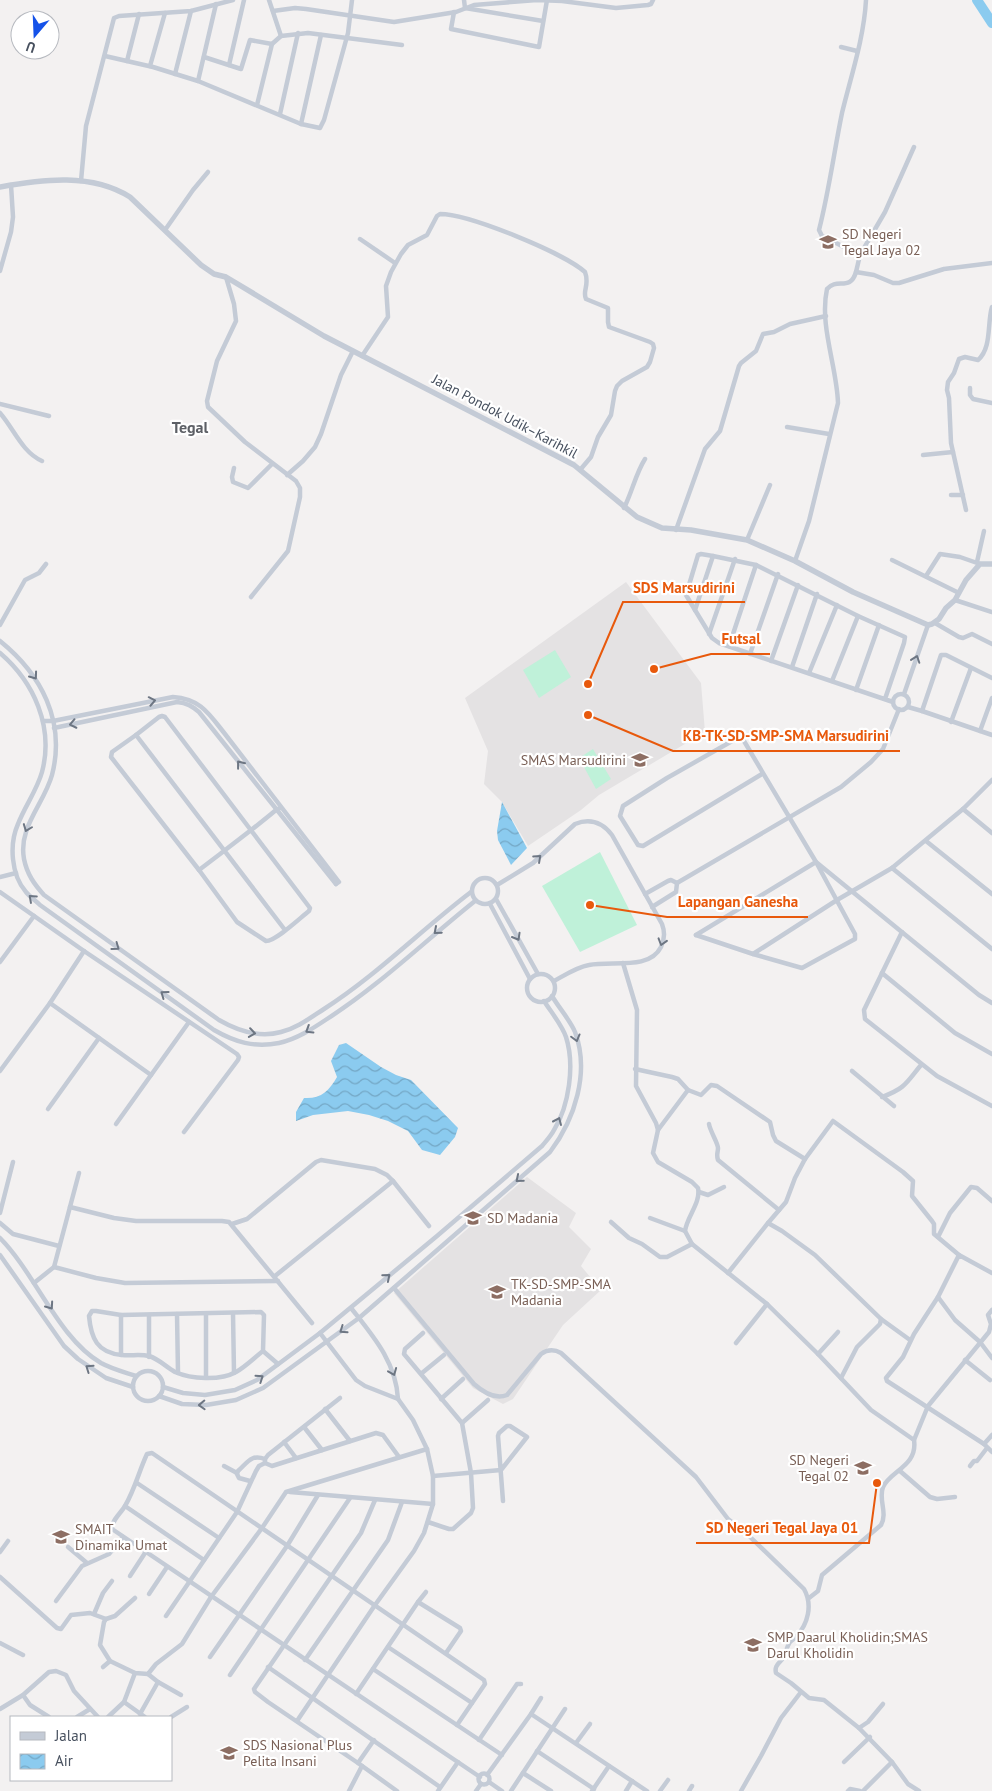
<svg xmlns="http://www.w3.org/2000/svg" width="992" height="1791" font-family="'PT Sans',sans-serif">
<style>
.education{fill:#e4e2e3}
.grass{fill:#bff1d9}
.water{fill:url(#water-waves)}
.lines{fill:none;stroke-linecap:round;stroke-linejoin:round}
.river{stroke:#8bcbef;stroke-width:10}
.minor{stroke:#c4cbd6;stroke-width:4.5}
.tertiary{stroke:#c4cbd6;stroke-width:5.5}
.oneway{stroke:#6d7683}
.labels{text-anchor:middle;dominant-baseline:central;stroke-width:4.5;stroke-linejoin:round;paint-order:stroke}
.education-label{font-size:14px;fill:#785e54;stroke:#fff;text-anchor:start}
.street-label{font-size:14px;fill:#48515f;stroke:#fff}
.quarter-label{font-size:16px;font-weight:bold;fill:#5d6066;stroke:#fff}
.leader{fill:none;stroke:#e8590c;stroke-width:2}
.callout-dot{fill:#e8590c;stroke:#fff;stroke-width:2}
.callout-label{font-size:15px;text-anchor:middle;font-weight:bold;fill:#e8590c;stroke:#fff;stroke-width:4.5;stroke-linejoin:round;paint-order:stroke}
</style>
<defs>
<pattern id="water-waves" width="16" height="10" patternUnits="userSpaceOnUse" patternTransform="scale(1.25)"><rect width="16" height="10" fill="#8bcbef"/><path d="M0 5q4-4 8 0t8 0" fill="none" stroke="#74a7c5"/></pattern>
</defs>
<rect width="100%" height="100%" fill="#f3f1f1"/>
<!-- education -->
<g class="education">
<path d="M626 582 701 683 705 732 599 795 581 810 528 846 502 802 484 784 488 751 465 698Z"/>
<path d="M527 1177 576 1213 569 1227 591 1249 581 1266 601 1290 563 1325 513 1399 503 1404 473 1388 394 1293Z"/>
</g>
<!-- grass -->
<g class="grass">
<path d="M555 650 571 677 539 698 523 670Z"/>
<path d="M593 749 611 779 596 789 579 758Z"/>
<path d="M600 852 637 925 580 952 542 886Z"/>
</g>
<!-- water -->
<g class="water">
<path d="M502 802 527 848 511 865 498 840 497 831Z"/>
<path d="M346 1043 381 1067 396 1075 411 1080 458 1128 455 1137 440 1155 422 1150 408 1131 388 1121 369 1115 348 1111 313 1115 296 1121V1112L304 1098C321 1099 329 1091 337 1077L331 1061 339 1045Z"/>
</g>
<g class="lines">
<!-- river -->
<path class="river" d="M977 0 992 23"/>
<!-- minor -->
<g class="minor">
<path d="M269 0 281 36"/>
<path d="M464 0 465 8 543 21"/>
<path d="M273 11 295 8 306 9 394 22 456 12 474 5 537 0 562 1 616 8 648 5 651 4 653 0"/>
<path d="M454 12 451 29 539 47 547 0"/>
<path d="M841 47 857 51"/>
<path d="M105 56 153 67 198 81 301 124 320 128 324 120 348 33 352 0"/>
<path d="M204 57 241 69 250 40 272 44"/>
<path d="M127 61 139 14"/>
<path d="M229 65 244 0"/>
<path d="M150 66 165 13"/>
<path d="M175 74 191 11"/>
<path d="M198 81 216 4"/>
<path d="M257 105 272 44 281 36 308 33 402 45"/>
<path d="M280 114 298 33"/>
<path d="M301 124 321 35"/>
<path d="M81 181 86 126 114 18 119 16 191 11 233 0"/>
<path d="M165 230 193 190 208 172"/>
<path d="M360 239 395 263"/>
<path d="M860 255 885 212 914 147"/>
<path d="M0 271 11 232 13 217 11 185"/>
<path d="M856 272 860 255 822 236 819 230C829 191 834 152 842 113 851 76 864 38 866 0"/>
<path d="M226 277 234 304 236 321 217 361 207 401 208 407 245 442 296 481 300 488V497L288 551 251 597"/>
<path d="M362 356 388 317 386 286 391 272 401 254 408 245 427 235 437 216 440 214C469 214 564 253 585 272 590 285 582 291 586 299L608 308V322L609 327 650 342 653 344 654 348 650 362 647 367 622 381 617 386 615 391 611 415 598 437 591 457 580 470"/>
<path d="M970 388V395L973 399 992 403"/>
<path d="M0 404 49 416"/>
<path d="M0 413C14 429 22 452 42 461"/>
<path d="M787 427 829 434"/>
<path d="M923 455 953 452"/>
<path d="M234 468 232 477 233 482 248 488 272 464"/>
<path d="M287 475 303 461 315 447 321 434 341 375 353 351"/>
<path d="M951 495H963"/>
<path d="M624 508C632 492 636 473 645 459"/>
<path d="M966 510 951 443 949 398 947 390 948 382 954 373 959 359 965 357 978 360C992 348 987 323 992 307"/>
<path d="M676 530 705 449 720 431 739 366 741 363 756 351 763 334 774 332 790 324 826 316"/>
<path d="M747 540 770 485"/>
<path d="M892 560 959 593"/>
<path d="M795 561 809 521 838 403C837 367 819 325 827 289 837 277 850 292 856 272L874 275 893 283H899L944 269 992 263"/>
<path d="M977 562 984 531"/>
<path d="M926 576 940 554 960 557 980 564"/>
<path d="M955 600 992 612"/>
<path d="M695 610 686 595 698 555 701 554 713 556"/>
<path d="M935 623 959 637 963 638 972 634 992 644"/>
<path d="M0 625 25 580 39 573 46 564"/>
<path d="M709 634 735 559"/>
<path d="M0 641C41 674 66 721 52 775 44 804 18 827 24 859 27 874 34 884 44 895L219 1020C238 1031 259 1038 281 1032 297 1028 310 1018 324 1009 377 975 421 930 471 892"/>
<path d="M729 646 756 565"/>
<path d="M0 653C34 682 54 727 42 772 37 790 25 806 18 824 9 844 11 875 26 892 30 897 36 901 40 905L214 1030C235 1042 254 1048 279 1043 297 1039 312 1029 327 1019 380 985 426 940 475 901"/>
<path d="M750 654 778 574"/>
<path d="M771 661 798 585"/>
<path d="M792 667 817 594"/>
<path d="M809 673 837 605"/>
<path d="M992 678 946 655H941L922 711 992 735"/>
<path d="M832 681 858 616"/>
<path d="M856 690 879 625"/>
<circle cx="901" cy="702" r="8"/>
<path d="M904 694 928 625"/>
<path d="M885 699 904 643 905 637 858 616 756 565 713 556 695 610 712 638 719 643 893 702"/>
<path d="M908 707 922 711"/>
<path d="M43 721H53L173 697C201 699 209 714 225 734L339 882 336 884"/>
<path d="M951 722 971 668"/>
<path d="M54 728 177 702C187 703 192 706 199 712L336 884"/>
<path d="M980 731 992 698"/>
<path d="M136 735 112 752 111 757 199 870"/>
<path d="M280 808 276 810C251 831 225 850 199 870L237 922 266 941C276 941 300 918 309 911L310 908 165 717 162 716 159 717 136 735 285 930"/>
<path d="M963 809 992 833"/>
<path d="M926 841 992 894"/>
<path d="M892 868 992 949"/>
<path d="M0 877 16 873"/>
<circle cx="485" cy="891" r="13"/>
<path d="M677 883 841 787 871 762 883 749 899 709"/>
<path d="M497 885 533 863 575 824C590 818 602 822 612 835L662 924C665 932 665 939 661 947 649 971 611 960 589 965 577 967 565 975 554 981"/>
<path d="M0 892 84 951 237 1054 239 1057 238 1060 184 1132"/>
<path d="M645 894 668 881 671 880 677 883"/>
<path d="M496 899 538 974"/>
<path d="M490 904 530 979"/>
<path d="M652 907 676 892 677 883"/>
<path d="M902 932 864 1010 865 1019 937 1076 992 1106"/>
<path d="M696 935 753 954 802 968 855 939V934L816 862 741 736 667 778 623 806 620 816 638 845 643 846 762 774"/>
<path d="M696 935 816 862 979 995 992 1003"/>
<path d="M753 954 837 900 892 868 963 809 992 780"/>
<path d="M0 962 34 916"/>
<path d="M623 963 637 1010 636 1086 656 1123 658 1130 653 1153 658 1162 692 1182 698 1188C701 1203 687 1216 685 1231L692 1244 767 1304 818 1354 871 1410 914 1440C918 1466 890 1471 883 1487 878 1499 888 1513 881 1525L822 1575 818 1591 809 1598"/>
<path d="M882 973 955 1033 992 1054"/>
<circle cx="541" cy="988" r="14"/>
<path d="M50 1003 151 1075"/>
<path d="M635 1069 672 1077 678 1079 688 1090 658 1130"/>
<path d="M0 1071 50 1003 84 951"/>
<path d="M852 1071 894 1106"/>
<path d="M688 1090 701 1095 711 1085 717 1086 770 1122 773 1135 776 1141 805 1159"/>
<path d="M882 1097C906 1088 906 1083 921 1065"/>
<path d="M48 1109 99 1038"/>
<path d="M116 1124 189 1022"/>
<path d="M709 1124C710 1131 718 1143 718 1148 718 1153 716 1154 718 1160L779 1210"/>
<path d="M699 1192 708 1195 724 1187"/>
<path d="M70 1207 114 1218 136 1221H222L229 1222 312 1323"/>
<path d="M0 1213 13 1162"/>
<path d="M650 1218 685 1231"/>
<path d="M611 1222 629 1238 642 1244 660 1257H667L692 1244"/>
<path d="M0 1223 13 1234 59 1246"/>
<path d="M768 1223 786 1202 795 1178 805 1159 833 1121 903 1172 913 1181 912 1196 932 1221 934 1224V1234L959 1255"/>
<path d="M232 1224 247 1219 316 1162 321 1160 375 1169 387 1175 393 1181"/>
<path d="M938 1237 950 1213 971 1187 977 1188 992 1201"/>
<path d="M0 1238C35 1273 58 1338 101 1363 112 1369 124 1372 136 1376"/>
<path d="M0 1255 64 1346 78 1359 106 1378 133 1387"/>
<path d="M54 1267 96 1278 125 1283 278 1281"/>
<path d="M728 1273 768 1223 782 1231 815 1255 881 1319 880 1324 857 1347 841 1378"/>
<path d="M992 1273 959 1255 938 1297 914 1334 903 1357 886 1378 887 1381 984 1444 992 1452"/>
<path d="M275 1276 393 1181 429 1226"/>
<path d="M34 1283 54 1267 79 1173"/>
<path d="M394 1288 474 1384C483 1392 495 1400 507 1395L541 1354C548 1349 554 1349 561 1353L696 1477 728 1519 747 1534 804 1589C813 1605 808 1624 796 1637 794 1639 792 1640 790 1642 787 1646 786 1652 784 1657 780 1663 774 1665 776 1673L791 1683 809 1698 824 1700 859 1728 892 1762 908 1784 919 1791"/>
<path d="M938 1297 955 1320 980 1342 992 1358"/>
<path d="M351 1308C373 1336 396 1362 398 1399"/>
<path d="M233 1313 234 1373"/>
<path d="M177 1314 178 1373"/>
<path d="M149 1315V1357"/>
<path d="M881 1319 910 1340"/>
<path d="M423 1333 405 1349 404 1354 462 1423 471 1473 473 1508 471 1513 453 1529H449L428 1522"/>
<path d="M736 1343 767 1304"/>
<path d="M263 1351 264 1315 261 1312 121 1315 96 1311H92L89 1316C91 1338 97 1353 122 1355 131 1356 140 1354 149 1356 159 1359 166 1367 175 1372 191 1379 220 1381 236 1372 245 1367 254 1358 263 1351L278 1364"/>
<path d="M818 1354 838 1332"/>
<path d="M121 1355V1315"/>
<path d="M965 1360 990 1380"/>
<circle cx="148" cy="1386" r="15"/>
<path d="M422 1373 444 1355"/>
<path d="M206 1377V1314"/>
<path d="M163 1387 183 1393 205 1395 235 1390 257 1380 320 1333 437 1236 542 1146C546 1141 551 1136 554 1130 569 1106 575 1065 566 1037 562 1025 551 1012 544 1001"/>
<path d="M159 1396 182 1404 206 1405 236 1400 263 1388 359 1318 550 1152C575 1119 590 1072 575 1032 570 1020 559 1008 552 996"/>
<path d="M340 1398 268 1455 265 1459V1463L272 1466 376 1433 383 1435 399 1457"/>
<path d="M441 1399 463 1379"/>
<path d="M325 1409 350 1441"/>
<path d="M462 1423 488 1400"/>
<path d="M304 1427 322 1450"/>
<path d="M914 1440 928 1406 989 1332 991 1324 988 1315 992 1310"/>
<path d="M284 1442 296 1458"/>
<path d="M984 1444 992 1435"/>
<path d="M224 1466 237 1473"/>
<path d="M970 1466 974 1461H977L987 1448"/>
<path d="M900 1471 930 1497 937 1499 955 1497"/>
<path d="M433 1476 501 1470 527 1437 510 1426H507L499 1433 498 1436 503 1501"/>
<path d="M250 1481 239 1478 237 1474 238 1471C248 1462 251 1454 265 1459"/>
<path d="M137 1483 219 1538"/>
<path d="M290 1492 433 1504"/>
<path d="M375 1500 361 1533 254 1689 255 1692 268 1702 358 1763 397 1791"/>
<path d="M125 1506 204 1560"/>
<path d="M68 1547 87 1563"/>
<path d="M0 1552 8 1541"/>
<path d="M130 1576 145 1553"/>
<path d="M0 1577 57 1628 61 1629 71 1615 90 1613 106 1619"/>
<path d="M149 1594 167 1567"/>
<path d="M135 1598 115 1616 106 1619 104 1622 100 1645 110 1661 135 1673 148 1674 156 1664 182 1644 211 1597 262 1528 286 1492 427 1449"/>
<path d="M56 1601 82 1566 109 1554 123 1537"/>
<path d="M418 1602 426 1592"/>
<path d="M94 1614 103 1593 112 1581"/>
<path d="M166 1616 237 1512 256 1471 259 1466 265 1463"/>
<path d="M0 1643 23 1655"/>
<path d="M388 1647 472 1703"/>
<path d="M210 1657 287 1546 318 1495"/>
<path d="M305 1660 388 1540 402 1502"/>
<path d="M103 1667 110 1661"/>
<path d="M268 1667 440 1787"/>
<path d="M373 1669 502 1755"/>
<path d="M148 1674 158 1682 181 1695"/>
<path d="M230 1675 350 1498"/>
<path d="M356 1694 418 1602 460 1628 461 1631 446 1653"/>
<path d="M23 1695 30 1705 49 1717"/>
<path d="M124 1702 145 1717"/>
<path d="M0 1709 23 1695 49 1672 56 1671 66 1675 74 1691 98 1717"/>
<path d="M140 1714 158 1682"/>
<path d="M531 1714 541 1698"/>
<path d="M77 1717 90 1709"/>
<path d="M108 1717 124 1702 135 1673"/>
<path d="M171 1717 187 1707"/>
<path d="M297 1721 375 1605 414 1551 424 1533 433 1504V1476L427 1449 413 1420 398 1399 365 1386 356 1380 320 1333"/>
<path d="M457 1725 485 1684 484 1680 152 1453 147 1454C139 1471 135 1489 125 1506 121 1513 111 1521 112 1529L480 1777"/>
<path d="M859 1728 868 1722 883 1704"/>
<path d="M479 1740 517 1684H521"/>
<path d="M576 1743 590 1724"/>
<path d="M537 1751 594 1789"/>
<path d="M844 1762 870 1737"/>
<path d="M358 1763 374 1740"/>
<path d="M523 1773 551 1791"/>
<circle cx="484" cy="1779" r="5.5"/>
<path d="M487 1775 531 1714 647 1791"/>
<path d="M489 1782 502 1791"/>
<path d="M349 1791 362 1766"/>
<path d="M438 1791 458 1762"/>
<path d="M476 1791 481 1784"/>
<path d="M511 1791 565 1709"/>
<path d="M592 1791 609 1766"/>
<path d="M626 1791 632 1781"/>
<path d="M660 1791 668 1780"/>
<path d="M689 1791 692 1786"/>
<path d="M741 1791 761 1756 781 1718 801 1692"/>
<path d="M848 1791 850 1789 860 1791"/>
<path d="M863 1791 892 1762"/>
</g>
<!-- tertiary -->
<path class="tertiary" d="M0 187C43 179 92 173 130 197L201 265 214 274 226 277 324 336 574 465 637 517 662 528 691 530 747 540 795 561 853 592 928 625 932 624 939 619 946 608 955 600 966 580 980 564H992"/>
</g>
<!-- one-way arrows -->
<defs><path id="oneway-chevron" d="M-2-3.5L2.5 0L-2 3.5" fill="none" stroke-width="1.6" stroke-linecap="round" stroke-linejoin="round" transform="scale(1.25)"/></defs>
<g class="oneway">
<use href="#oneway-chevron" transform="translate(916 659) rotate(-71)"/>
<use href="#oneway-chevron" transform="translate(34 676) rotate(54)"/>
<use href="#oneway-chevron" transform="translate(152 701) rotate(-11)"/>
<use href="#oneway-chevron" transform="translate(73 724) rotate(168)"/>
<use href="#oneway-chevron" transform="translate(240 764) rotate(-128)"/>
<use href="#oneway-chevron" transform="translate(27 828) rotate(111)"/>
<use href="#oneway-chevron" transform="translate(538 858) rotate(-42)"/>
<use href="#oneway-chevron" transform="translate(32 898) rotate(-138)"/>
<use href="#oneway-chevron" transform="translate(437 931) rotate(139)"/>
<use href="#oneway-chevron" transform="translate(517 937) rotate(60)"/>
<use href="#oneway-chevron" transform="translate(662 942) rotate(107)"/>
<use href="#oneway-chevron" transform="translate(116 947) rotate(36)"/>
<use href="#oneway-chevron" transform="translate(164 994) rotate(-144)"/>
<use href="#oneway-chevron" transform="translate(309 1030) rotate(148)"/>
<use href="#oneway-chevron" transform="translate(252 1033) rotate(8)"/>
<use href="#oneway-chevron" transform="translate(576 1038) rotate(75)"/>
<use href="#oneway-chevron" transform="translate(558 1121) rotate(-66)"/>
<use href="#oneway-chevron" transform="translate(519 1179) rotate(140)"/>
<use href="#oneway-chevron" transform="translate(387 1277) rotate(-40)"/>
<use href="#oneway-chevron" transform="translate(50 1306) rotate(55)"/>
<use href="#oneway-chevron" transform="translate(343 1330) rotate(145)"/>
<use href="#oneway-chevron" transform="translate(89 1368) rotate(-145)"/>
<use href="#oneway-chevron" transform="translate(393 1372) rotate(68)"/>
<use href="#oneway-chevron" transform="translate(260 1378) rotate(-34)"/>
<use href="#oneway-chevron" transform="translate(202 1405) rotate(178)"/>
</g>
<!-- icons -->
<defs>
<g id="school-bare" transform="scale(1.35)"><path d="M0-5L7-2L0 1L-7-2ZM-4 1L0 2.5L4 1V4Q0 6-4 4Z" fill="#8d6e63" stroke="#fff" stroke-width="2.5" paint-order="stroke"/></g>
</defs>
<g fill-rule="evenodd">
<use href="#school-bare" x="828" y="242"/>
<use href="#school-bare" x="640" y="760"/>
<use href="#school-bare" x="473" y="1218"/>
<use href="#school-bare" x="497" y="1292"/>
<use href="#school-bare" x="863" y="1468"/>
<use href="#school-bare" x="61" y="1537"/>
<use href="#school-bare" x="753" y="1645"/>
<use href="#school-bare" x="229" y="1753"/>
</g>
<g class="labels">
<!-- education labels -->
<g class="education-label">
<text x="842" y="234">SD Negeri<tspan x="842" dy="16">Tegal Jaya 02</tspan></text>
<text x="626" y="760" text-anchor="end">SMAS Marsudirini</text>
<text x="487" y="1218">SD Madania</text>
<text x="511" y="1284">TK-SD-SMP-SMA<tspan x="511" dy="16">Madania</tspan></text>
<text x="849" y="1460" text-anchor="end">SD Negeri<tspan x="849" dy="16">Tegal 02</tspan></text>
<text x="75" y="1529">SMAIT<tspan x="75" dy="16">Dinamika Umat</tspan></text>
<text x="767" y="1637">SMP Daarul Kholidin;SMAS<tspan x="767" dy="16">Darul Kholidin</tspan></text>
<text x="243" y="1745">SDS Nasional Plus<tspan x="243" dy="16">Pelita Insani</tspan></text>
</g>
<!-- street labels -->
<g class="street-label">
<text transform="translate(505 416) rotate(28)">Jalan Pondok Udik–Karihkil</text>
</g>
<!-- quarter labels -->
<g class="quarter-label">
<text x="190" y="427">Tegal</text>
</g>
</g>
<!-- callouts -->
<path class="leader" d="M588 684L623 602H745M654 669L711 654H770M588 715L673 751H900M590 905L667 917H808M877 1483L869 1543H696"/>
<g class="callout-dot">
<circle cx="588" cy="684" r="5"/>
<circle cx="654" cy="669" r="5"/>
<circle cx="588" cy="715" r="5"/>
<circle cx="590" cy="905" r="5"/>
<circle cx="877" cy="1483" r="5"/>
</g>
<g class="callout-label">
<text x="684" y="593">SDS Marsudirini</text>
<text x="741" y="644">Futsal</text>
<text x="786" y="741">KB-TK-SD-SMP-SMA Marsudirini</text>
<text x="738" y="907">Lapangan Ganesha</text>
<text x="782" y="1533">SD Negeri Tegal Jaya 01</text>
</g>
<!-- legend -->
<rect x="10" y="1716" width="162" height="65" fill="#ffffff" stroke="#b6b9bf"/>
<rect x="20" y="1732" width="25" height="8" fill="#c4cbd6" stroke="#b6b9bf"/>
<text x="55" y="1741" font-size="15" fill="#48515f">Jalan</text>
<rect x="20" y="1754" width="25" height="15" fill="url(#water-waves)" stroke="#b6b9bf"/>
<text x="55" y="1766" font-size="15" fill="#48515f">Air</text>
<!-- north arrow -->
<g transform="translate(35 35) rotate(199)"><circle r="24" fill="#ffffff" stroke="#b6b9bf"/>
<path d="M0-4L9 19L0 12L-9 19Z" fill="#1552e9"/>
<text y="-8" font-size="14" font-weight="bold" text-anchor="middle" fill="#48515f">U</text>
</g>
</svg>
